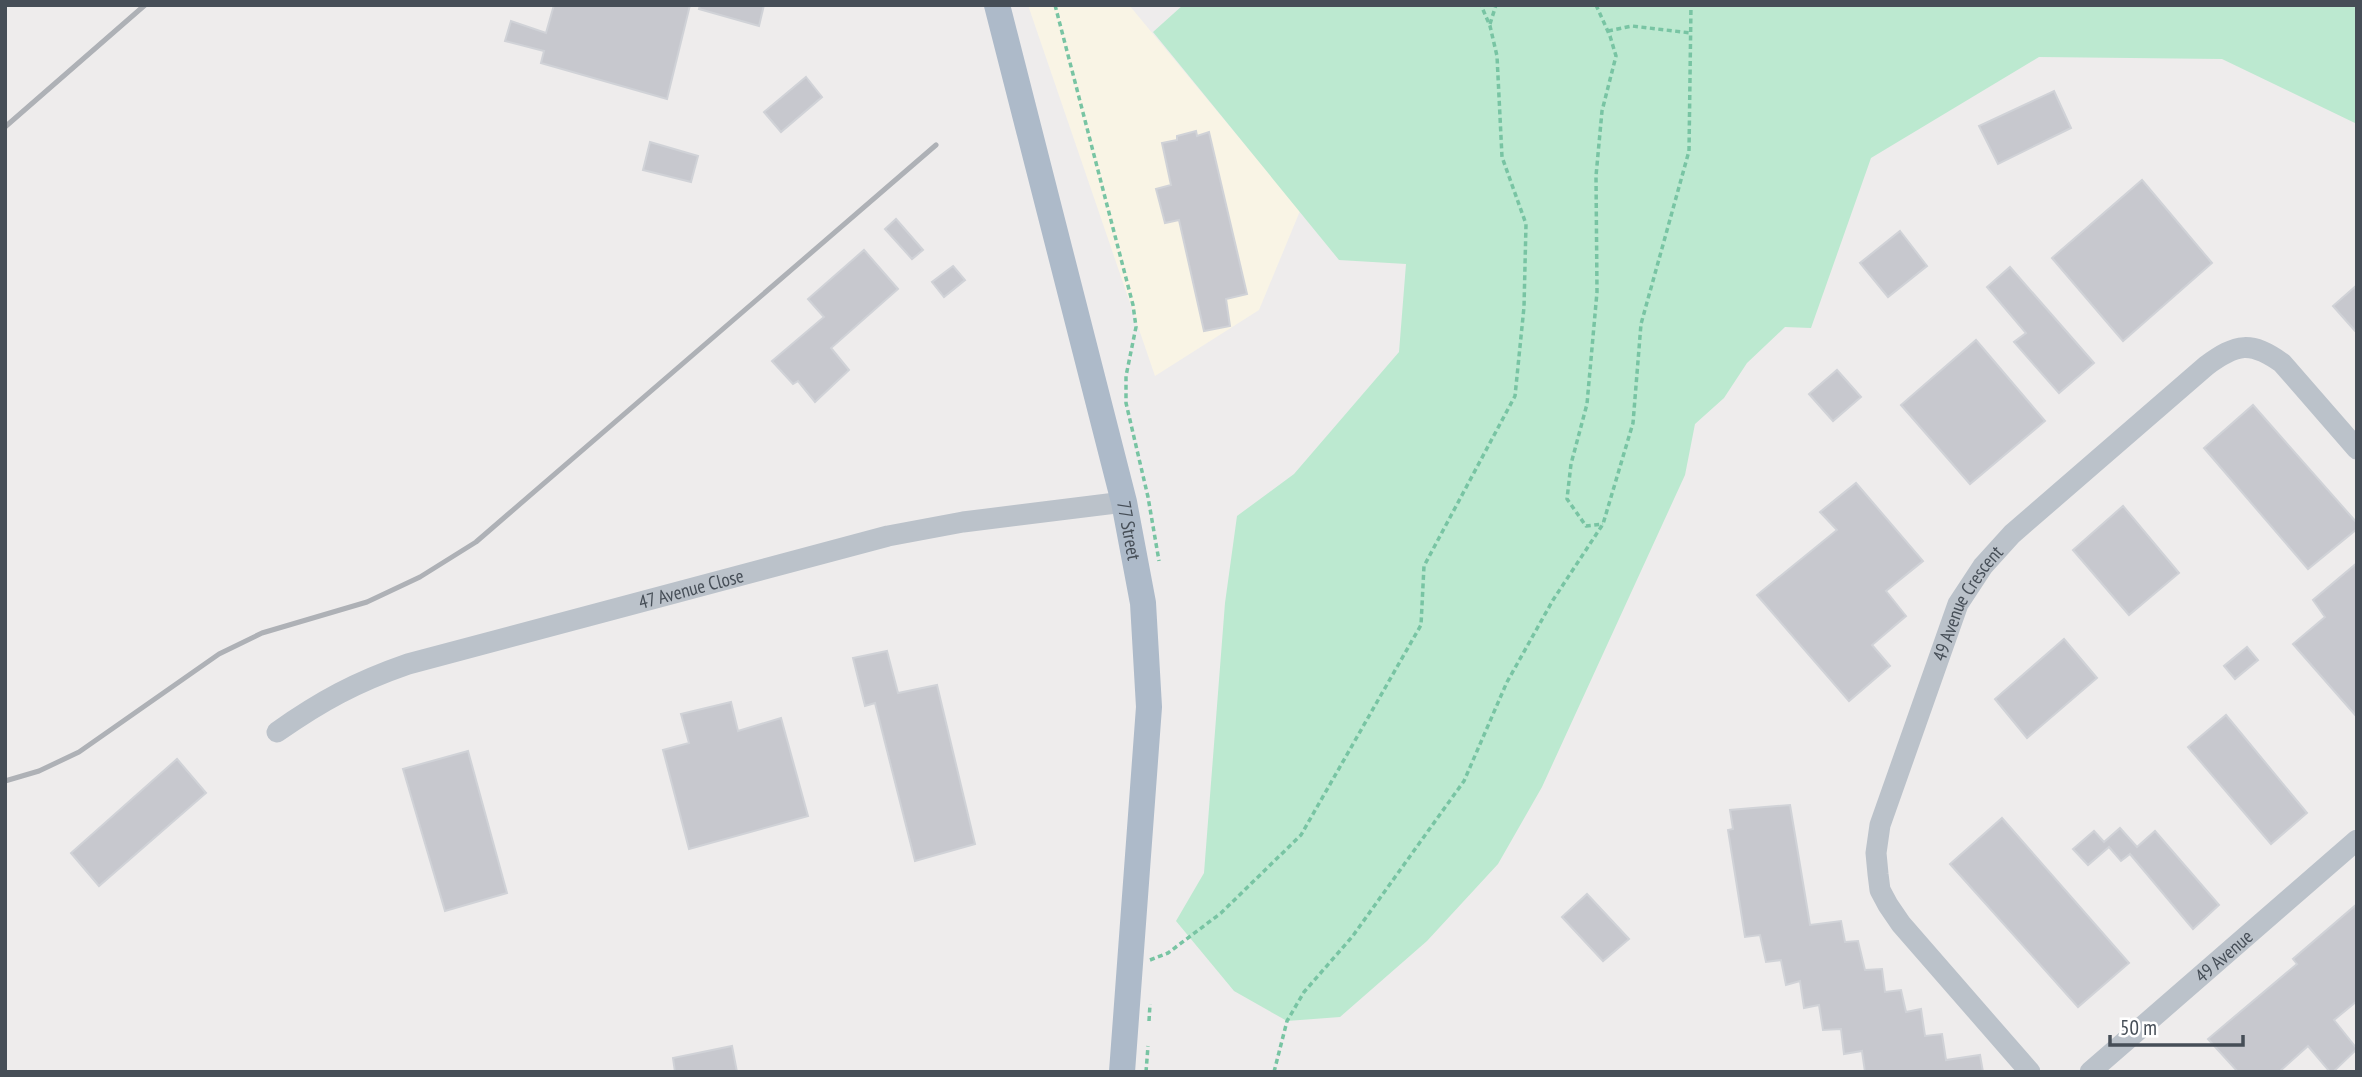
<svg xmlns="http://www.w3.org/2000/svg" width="2362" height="1077" font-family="'PT Sans Narrow',sans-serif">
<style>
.commercial{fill:#f9f4e5}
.green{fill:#bce9d0}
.building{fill:#c7c8ce;stroke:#d0d2d7;stroke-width:2}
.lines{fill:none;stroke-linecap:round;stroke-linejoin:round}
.path{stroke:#78c4a3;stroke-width:3.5;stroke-dasharray:5 3.5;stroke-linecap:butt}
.minor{stroke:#bbc2ca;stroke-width:21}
.major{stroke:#adbac9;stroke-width:26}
.rail{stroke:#aeb1b6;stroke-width:5}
.labels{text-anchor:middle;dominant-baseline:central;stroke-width:7;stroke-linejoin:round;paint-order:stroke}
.street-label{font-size:19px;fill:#464e57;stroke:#fff}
</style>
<rect width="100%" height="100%" fill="#eeecec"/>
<!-- commercial -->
<path class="commercial" d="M1028 5H1129L1300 211 1259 310 1155 376Z"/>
<!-- green -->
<path class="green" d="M1183 5H2357V124L2222 59 2039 57 1871 158 1811 328 1785 327 1747 363 1724 398 1695 424 1685 475 1542 787 1498 864 1427 941 1340 1017 1287 1021 1234 991 1176 921 1204 873 1225 603 1237 516 1294 474 1399 352 1406 264 1339 260 1153 32Z"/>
<!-- building -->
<g class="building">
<path d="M554 5H690L667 99 541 63 544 51 505 41 511 21 546 33Z"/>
<path d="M700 5H764L759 26 699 9Z"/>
<path d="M806 77 822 97 781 132 764 112Z"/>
<path d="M2054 91 2071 128 1998 164 1979 126Z"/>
<path d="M1196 131 1197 136 1209 132 1247 294 1226 299 1230 326 1204 331 1179 220 1165 223 1156 189 1171 185 1162 143 1177 140V136Z"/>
<path d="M650 142 698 156 691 182 643 170Z"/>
<path d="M2142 180 2212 263 2123 341 2052 258Z"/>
<path d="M896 219 923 250 912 259 885 229Z"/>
<path d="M1900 231 1927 266 1888 297 1860 263Z"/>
<path d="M864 250 898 289 831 348 849 370 815 402 798 381 793 384 772 361 824 317 808 299Z"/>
<path d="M953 266 965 280 944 297 932 282Z"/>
<path d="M2010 267 2094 363 2059 393 2014 342 2026 333 1987 287Z"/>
<path d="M2357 285V333L2333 306Z"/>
<path d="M1976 340 2045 421 1970 484 1901 405Z"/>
<path d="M1837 370 1861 397 1833 421 1809 394Z"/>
<path d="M2253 405 2357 523V529L2308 569 2204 448Z"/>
<path d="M1856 483 1923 561 1886 591 1906 616 1872 645 1890 666 1849 701 1757 595 1837 530 1820 512Z"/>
<path d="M2123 506 2179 573 2129 615 2073 550Z"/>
<path d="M2357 563V717L2293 644 2325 617 2313 600Z"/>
<path d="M2064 639 2097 678 2027 738 1995 699Z"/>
<path d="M2247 647 2258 660 2235 679 2224 666Z"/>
<path d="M887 651 898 693 937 685 975 844 915 861 875 703 865 706 853 658Z"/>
<path d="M731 702 738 731 781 718 808 816 689 849 663 750 689 743 681 714Z"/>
<path d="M2226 715 2307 813 2271 844 2188 747Z"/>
<path d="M468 751 507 893 445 911 403 769Z"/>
<path d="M177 759 206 793 99 886 71 853Z"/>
<path d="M1790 805 1810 925 1841 921 1845 942 1858 941 1865 970 1882 969 1885 992 1901 990 1906 1012 1921 1009 1925 1036 1942 1034 1946 1060 1980 1055 1983 1072H1865L1862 1051 1844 1054 1841 1029 1823 1030 1819 1005 1804 1008 1800 981 1786 985 1781 960 1766 962 1760 935 1745 937 1728 830 1733 829 1730 810Z"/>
<path d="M2002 818 2129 963 2078 1007 1950 864Z"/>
<path d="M2120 828 2137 847 2155 831 2219 905 2193 929 2130 854 2121 861 2109 847 2088 865 2073 849 2094 831 2104 842Z"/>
<path d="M1587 894 1629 939 1603 961 1562 917Z"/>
<path d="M2357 904V1001L2334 1020 2357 1049 2333 1072H2330L2308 1046 2279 1072H2238L2208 1039 2297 964 2293 959Z"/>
<path d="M732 1046 737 1072H675L673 1058Z"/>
</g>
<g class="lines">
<!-- path -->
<g class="path">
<path d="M1055 5 1133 305 1136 327 1126 376V403L1148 497 1159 561"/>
<path d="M1596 5 1610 36 1616 56 1602 111 1596 176 1597 292 1587 404 1571 464 1567 499 1586 526 1603 524"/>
<path d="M1490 24 1496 5"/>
<path d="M1608 31 1632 26 1691 33"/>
<path d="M1150 960 1168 953 1221 913 1301 835 1421 625 1424 566 1515 396 1524 307 1526 224 1502 157 1497 56 1490 26 1481 5"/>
<path d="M1149 1021 1150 1004"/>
<path d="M1146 1072 1148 1046"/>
<path d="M1274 1072 1287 1021 1304 992 1352 937 1464 781 1507 682 1553 600 1603 524 1633 423 1641 324 1689 151 1691 5"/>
</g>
<!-- minor -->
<g class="minor">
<path id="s1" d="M277 732C321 701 356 682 408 664L888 536 963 522 1124 502"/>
<path id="s2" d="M2030 1072 1901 924 1888 905 1880 890 1878 874 1876 853 1880 825 1958 604 1983 566 2012 534 2206 366C2237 343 2251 341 2282 363L2357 449"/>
<path id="s3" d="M2090 1072 2357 840"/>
</g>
<!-- major -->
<path class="major" id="s4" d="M997 5 1124 502 1143 603 1149 707 1122 1072"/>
<!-- rail -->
<g class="rail">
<path d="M5 127 145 5"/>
<path d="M5 781 39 771 79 752 219 654 262 633 367 602 420 577 476 542 936 145"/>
</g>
</g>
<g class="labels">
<!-- street labels -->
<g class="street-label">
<text stroke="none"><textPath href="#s4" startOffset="542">77 Street</textPath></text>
<text stroke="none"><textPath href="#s1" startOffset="441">47 Avenue Close</textPath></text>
<text stroke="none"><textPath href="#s2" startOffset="541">49 Avenue Crescent</textPath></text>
<text stroke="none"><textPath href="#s3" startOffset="177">49 Avenue</textPath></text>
</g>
</g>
<!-- border -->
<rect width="2362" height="1077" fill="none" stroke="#464e57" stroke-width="14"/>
<!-- scale -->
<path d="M2110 1035v10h133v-10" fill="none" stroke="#464e57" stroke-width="3.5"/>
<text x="2120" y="1035" font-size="21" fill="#464e57" stroke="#ffffff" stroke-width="5" paint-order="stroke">50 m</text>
</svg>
